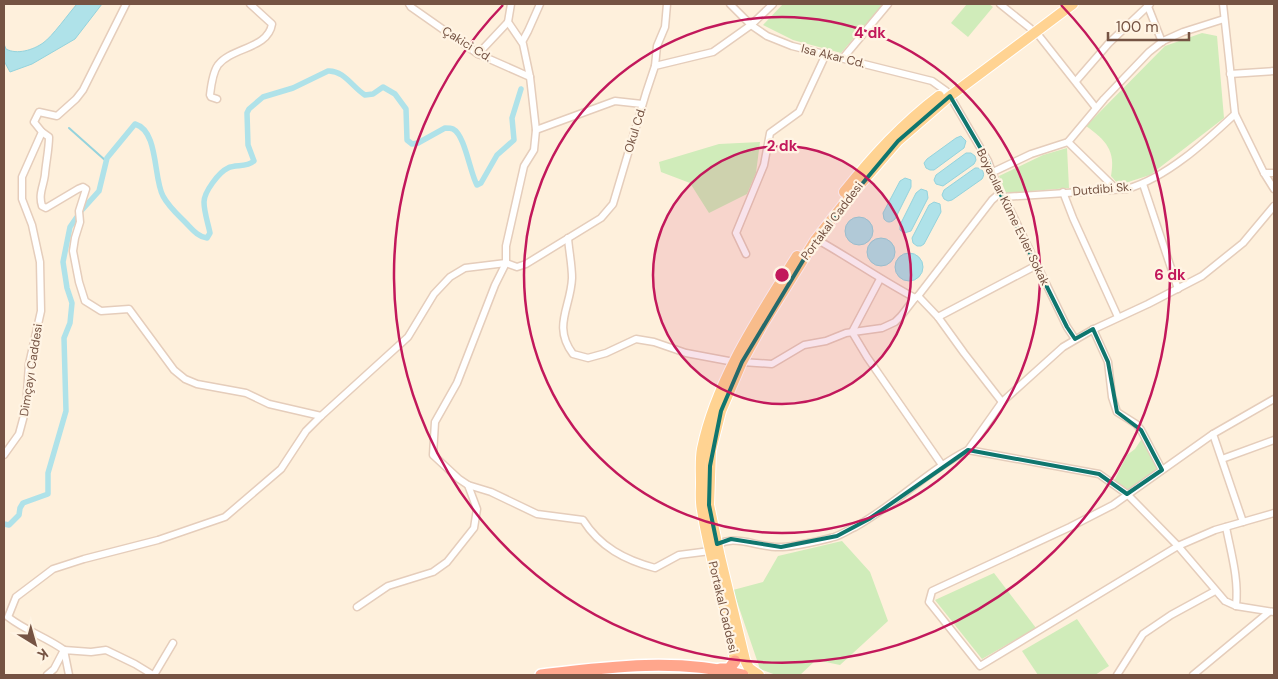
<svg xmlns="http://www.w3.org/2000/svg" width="1278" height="679" font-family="'DM Sans',sans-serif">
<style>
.green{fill:#d0ecba}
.water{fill:#afe2e9;stroke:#95d3dc}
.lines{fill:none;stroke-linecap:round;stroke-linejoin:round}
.stream{stroke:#95d3dc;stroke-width:2}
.canal{stroke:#afe2e9;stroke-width:5.5}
.street-casing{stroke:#e5cdbb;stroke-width:9}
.primary-casing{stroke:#fff;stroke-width:12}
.highway-casing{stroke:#fff;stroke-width:14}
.street{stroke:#fff;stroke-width:6}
.primary{stroke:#ffd392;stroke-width:10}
.highway{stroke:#ffa68c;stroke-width:11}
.marked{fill:none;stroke:#0f766e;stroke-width:4;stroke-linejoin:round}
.ring{fill:none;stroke:#c2185b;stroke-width:2.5}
.labels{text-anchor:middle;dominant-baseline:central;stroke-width:4.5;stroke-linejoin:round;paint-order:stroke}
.street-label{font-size:12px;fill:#755343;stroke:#fff4e4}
.centre{fill:#c2185b;stroke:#fff4e4;stroke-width:2.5}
.ring-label{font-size:15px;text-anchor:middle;font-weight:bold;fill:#c2185b;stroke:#fff4e4;stroke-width:4.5;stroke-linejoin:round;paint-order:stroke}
</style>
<rect width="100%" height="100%" fill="#fef0dc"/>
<!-- green -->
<g class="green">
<path d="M783 4H883L841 53 793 40 763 25Z"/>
<path d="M967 4H989L993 7 968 37 951 23Z"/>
<path d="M1202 33 1217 36 1224 118 1150 175 1119 185 1111 176C1116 151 1106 140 1086 126L1165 46Z"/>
<path d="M760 142 756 173 747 194 709 213 690 183 661 172 659 162 719 144Z"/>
<path d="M1067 148 1069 188 1006 193 999 176 1043 155Z"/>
<path d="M1143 437 1160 469 1127 493 1113 483 1127 455 1135 449Z"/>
<path d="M842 541 870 572 888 621 840 665 816 660 800 675H776L760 669 733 590 763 582 778 556Z"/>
<path d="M994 573 1036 628 982 659 935 600Z"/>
<path d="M1077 619 1109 666 1095 675H1038L1022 651Z"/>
</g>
<!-- water -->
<g class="water">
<path d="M77 4H102L75 39 32 64 10 72 4 61V44L6 49C17 55 33 50 43 43 52 37 69 13 77 4Z"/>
<path d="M961 136 966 141 964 148 934 170H930L926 168 924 163 927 159 956 138Z"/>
<path d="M966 153H971L975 156 976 160 974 164 943 186 936 184 934 180 936 175Z"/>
<path d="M975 168C982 167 986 173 982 179L952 200 948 201 944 199 942 195 944 190Z"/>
<path d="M905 178 911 180V187L895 219C891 223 887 223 884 219L883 213 900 181Z"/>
<path d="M921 189 927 191 928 198 911 231 904 233 900 230V225L916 193Z"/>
<path d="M934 202 940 204 941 212 924 244 921 246H917L913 243 912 238 929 205Z"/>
<circle cx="859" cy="231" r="14"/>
<circle cx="881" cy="252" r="14"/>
<circle cx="909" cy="267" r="14"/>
</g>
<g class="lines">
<!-- stream -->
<path class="stream" d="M69 128 106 161"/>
<!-- canal -->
<g class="canal">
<path d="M81 211 99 191 107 158 135 124C159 131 153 178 163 196 168 206 178 215 186 223 192 229 198 237 207 238L210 233C208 223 204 212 204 202 204 192 219 172 228 168 236 164 246 168 254 161L248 145 247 113 249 109 263 97 293 88 328 71C344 70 353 88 365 95L373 94 383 87 395 94 406 109 407 140 412 144 418 143 445 128C448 128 451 128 453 129 465 135 470 173 477 185L481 183 497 155 514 140 512 118 521 89"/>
<path d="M4 524 9 525 19 515 20 508 23 503 48 494V473L66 411 64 338 70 323 72 303 67 288 63 262 70 227 79 214"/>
</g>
<!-- street casing -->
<g class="street-casing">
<g id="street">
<path d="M409 4 411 7 478 54 530 77"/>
<path d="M511 4 508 22 523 44 530 77 536 130 534 150 524 166 506 246V263L495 285 457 383 435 422 433 455 459 479 468 485 491 492 537 514 583 520C600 547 625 560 655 568L679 555 710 551C729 529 757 549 782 547 799 546 818 541 834 537 841 535 848 530 855 527 895 505 927 471 968 450L1099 474 1127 494 1178 546 1225 601 1236 606 1274 612"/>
<path d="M730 4 751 25 767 36 792 46 932 81 946 91"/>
<path d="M1000 4 1030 28"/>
<path d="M1147 4 1162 42"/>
<path d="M1223 4 1235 114 1264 173 1274 189"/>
<path d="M1036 32 1096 108"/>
<path d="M522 42 528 31 540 4"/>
<path d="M478 54 508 22"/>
<path d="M843 58 888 4"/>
<path d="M655 66 657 46 665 27 667 4"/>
<path d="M1230 74 1274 71"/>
<path d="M1076 81 1109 43 1150 4"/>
<path d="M950 96 988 161 1000 193 1004 197 1067 327 1075 339"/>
<path d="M217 99 211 97 210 95C211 86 213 72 218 65 232 47 268 49 272 24L250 4"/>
<path d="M536 130 615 101 642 104"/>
<path d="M42 132 49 137C49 149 46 162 45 174 44 185 38 194 42 206L46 208 78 189 83 187 86 189 79 211 80 222 75 238 73 251 79 282 85 301 101 311 129 309 174 370 185 379 197 384 246 393 269 404 321 416"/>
<path d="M1068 142 1116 189"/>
<path d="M993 172 1031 154 1068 142 1104 99 1149 52 1163 41 1183 32 1224 19"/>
<path d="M1264 173H1274"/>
<path d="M1143 184 1178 289"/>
<path d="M1063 192 1073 218 1118 317"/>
<path d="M1004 197 1127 189C1168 177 1205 142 1235 114"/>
<path d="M568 238C569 251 572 265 572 278 571 307 552 326 573 354L588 358 606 353 636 339 654 342 686 353 734 362"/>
<path d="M816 239C850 258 881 280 915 298L918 296 938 317 964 353 1002 402"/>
<path d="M746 254 736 233 764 165 770 133 799 112 826 54"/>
<path d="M880 279 852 332 867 357 942 465"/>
<path d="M918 296 992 200 1000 193"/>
<path d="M938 317 1037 265"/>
<path d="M1093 329 1108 362 1112 397 1117 412 1136 424 1141 430 1162 470"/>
<path d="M742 362 772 364 804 345 826 341 846 333 882 328 895 322 901 316 915 298"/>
<path d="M1274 399 1213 434 1113 505 1070 527 932 591 929 602 980 666 1178 546 1215 530 1274 513"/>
<path d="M1213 434 1243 522"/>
<path d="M968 450 1002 402 1063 347 1092 330 1148 304 1202 276 1243 243 1274 206"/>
<path d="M4 455 19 434 26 408 29 364 41 311 40 262 32 225 22 199V177L42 132 34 122 39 112 57 116 76 99 83 90 126 4"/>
<path d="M1222 459 1274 440"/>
<path d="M1226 527C1231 553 1239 579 1236 606"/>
<path d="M357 607 388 586 433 572 447 562 474 528 477 509 468 485"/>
<path d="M47 675 54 669 64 650C46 637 26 631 8 617L16 597 53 569 84 559 158 540 225 517 281 469 306 431 321 416 408 337 434 294 450 277 465 268 506 263 517 267 526 264 601 218 613 204 646 93 655 66 713 52 751 25 773 4"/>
<path d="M69 675 64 650 91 652 106 650 135 664 153 675"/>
<path d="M154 675 173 643"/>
<path d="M1117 675 1143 634 1171 615 1215 591"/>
<path d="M1193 675 1269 612"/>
</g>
</g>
<!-- primary casing -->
<g class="primary-casing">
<g id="primary">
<path d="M844 192C873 156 902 124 939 96"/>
<path d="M735 661C727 610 710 561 702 510 700 501 701 492 701 483 701 472 700 460 702 449 716 380 760 315 797 256"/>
<path d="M759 675 749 668 745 660 720 557 709 505 711 450 721 411 742 362 763 324 816 239 851 195 898 141 950 96 1073 4"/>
</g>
</g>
<!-- highway casing -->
<g class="highway-casing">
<g id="highway">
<path d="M720 669H729L735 661"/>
<path d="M541 675C608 667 677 658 743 675"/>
</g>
</g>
<!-- street -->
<use href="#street" class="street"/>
<!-- primary -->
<use href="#primary" class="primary"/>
<!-- highway -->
<use href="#highway" class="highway"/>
</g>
<!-- marked area -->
<path class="marked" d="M950 96 988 161 1000 193 1067 327 1075 339 1093 329 1108 362 1117 412 1141 430 1162 470 1127 494 1099 474 968 450 869 519 837 536 781 547 731 539 717 544 709 505 710 466 721 411 742 362 816 239 898 141Z"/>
<!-- distance rings -->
<circle cx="782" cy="275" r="129" fill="#c2185b" fill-opacity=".12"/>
<g class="ring">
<circle cx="782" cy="275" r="129"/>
<circle cx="782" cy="275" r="258"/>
<path d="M1061 5A388 388 0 1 1 503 5"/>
</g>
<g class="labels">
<!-- street labels -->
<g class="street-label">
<text transform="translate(467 44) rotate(32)">Çakici Cd.</text>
<text transform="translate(833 56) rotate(14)">Isa Akar Cd.</text>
<text transform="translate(635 130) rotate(-73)">Okul Cd.</text>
<text transform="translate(1102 189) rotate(-5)">Dutdibi Sk.</text>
<text transform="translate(1013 217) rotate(64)">Boyacılar Küme Evler Sokak</text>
<text transform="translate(832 221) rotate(-53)">Portakal Caddesi</text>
<text transform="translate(31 370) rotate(-81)">Dimçayı Caddesi</text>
<text transform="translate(723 607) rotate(77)">Portakal Caddesi</text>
</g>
</g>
<circle cx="782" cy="275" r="8" class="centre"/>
<g class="ring-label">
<text x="870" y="38">4 dk</text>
<text x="782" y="151">2 dk</text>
<text x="1170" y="280">6 dk</text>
</g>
<!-- border -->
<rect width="1278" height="679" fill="none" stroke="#755343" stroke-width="10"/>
<!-- north arrow -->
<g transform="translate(35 644) rotate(143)" stroke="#fff4e4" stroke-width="4" paint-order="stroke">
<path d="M0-4L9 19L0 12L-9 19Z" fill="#755343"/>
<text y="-8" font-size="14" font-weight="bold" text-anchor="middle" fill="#755343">K</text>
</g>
<!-- scale -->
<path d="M1108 32v8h81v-8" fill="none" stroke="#755343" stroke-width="2.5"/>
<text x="1116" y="32" font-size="15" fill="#755343" stroke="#fff4e4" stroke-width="4" paint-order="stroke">100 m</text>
</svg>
